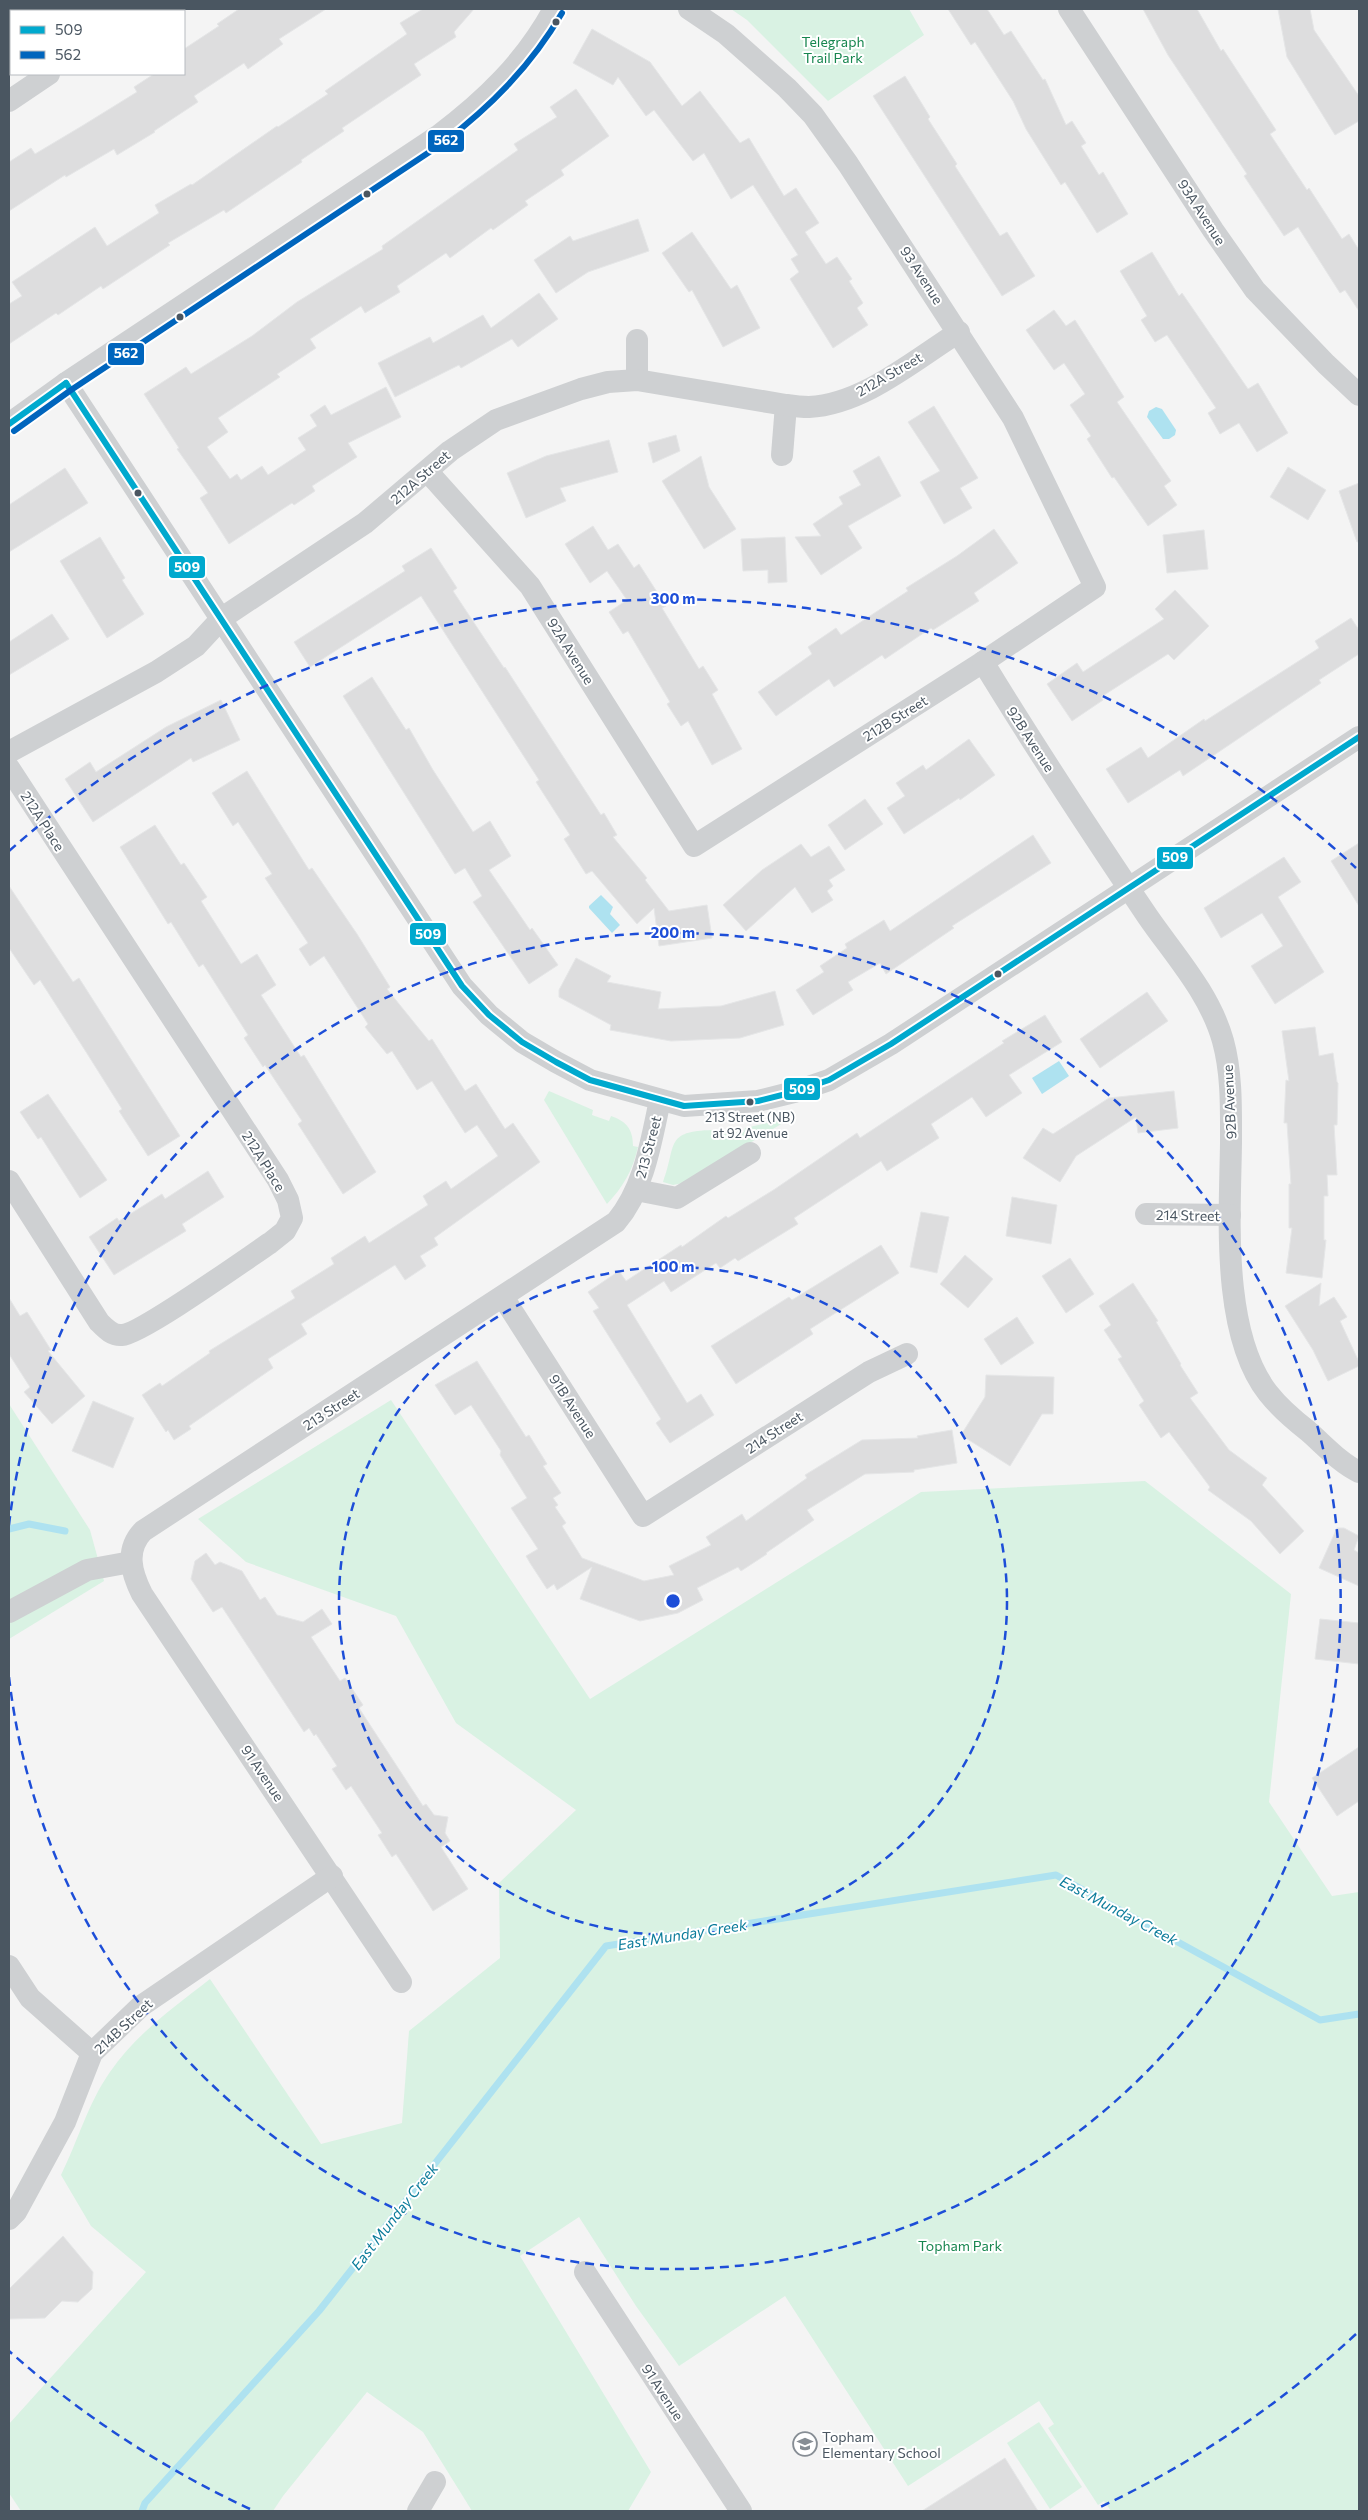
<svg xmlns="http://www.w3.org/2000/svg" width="1368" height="2520" font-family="Commissioner,sans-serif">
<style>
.green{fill:#d9f2e3}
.water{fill:#aee2f0}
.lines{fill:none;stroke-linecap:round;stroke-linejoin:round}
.stream{stroke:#aee2f0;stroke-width:7}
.building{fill:#ddddde;stroke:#e5e6e7}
.minor{stroke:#ced0d2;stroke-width:22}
.bus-1-casing{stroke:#fff;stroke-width:10}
.bus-2-casing{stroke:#fff;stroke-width:10}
.bus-1{stroke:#00a9ce;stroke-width:6}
.bus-2{stroke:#0065bd;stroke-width:6}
.ring{fill:none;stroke:#1d4ed8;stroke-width:2.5;stroke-dasharray:9 6}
.bus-dot{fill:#4a5661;stroke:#fff;stroke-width:2}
.labels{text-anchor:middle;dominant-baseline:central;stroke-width:4;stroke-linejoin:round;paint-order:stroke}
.bus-label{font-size:13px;fill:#4a5661;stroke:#fff}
.park-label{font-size:14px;fill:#17864f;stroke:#fff}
.street-label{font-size:14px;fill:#4a5661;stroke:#fff}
.poi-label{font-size:14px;fill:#4a5661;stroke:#fff;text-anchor:start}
.water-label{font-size:15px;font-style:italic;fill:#0c7c9b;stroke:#fff}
.centre{fill:#1d4ed8;stroke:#fff;stroke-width:2.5}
.ring-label{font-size:15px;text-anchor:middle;font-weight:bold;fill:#1d4ed8;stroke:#fff;stroke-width:4;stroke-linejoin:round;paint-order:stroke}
.line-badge{stroke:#fff;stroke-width:2}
.badge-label{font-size:14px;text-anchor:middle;font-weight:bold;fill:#fff}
</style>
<rect width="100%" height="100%" fill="#f4f4f4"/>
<!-- green -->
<g class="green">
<path d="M731 9H909L924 35 828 101 747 20Z"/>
<path d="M549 1091 593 1110 592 1115 609 1121 611 1116C626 1121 633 1129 633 1146L638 1147C633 1170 623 1187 607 1204L544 1100Z"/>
<path d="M793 1117 683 1183 673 1185 663 1182C677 1145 664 1131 713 1130L714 1135 744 1132 745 1128Z"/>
<path d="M391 1400 590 1699 921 1492 1145 1481 1291 1594 1269 1802 1332 1896 1359 1892V2511H1111L1104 2501 1098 2505 1048 2428 1054 2424 1039 2401 908 2486 785 2296 679 2366 636 2306 579 2217 520 2256 651 2472 628 2511H472L423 2432 367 2392 283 2496 273 2511H21L9 2493V2424L146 2272 91 2226 61 2175C78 2141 88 2103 110 2072 136 2034 174 2007 210 1979L321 2144 402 2123 409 2031 500 1958 499 1883 576 1810 456 1723 396 1616 246 1562 198 1519Z"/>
<path d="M9 1404 90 1530 104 1581 9 1639Z"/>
<path d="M1039 2422 1082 2487 1050 2509 1007 2443Z"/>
</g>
<!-- water -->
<g class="water">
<path d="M1156 407 1162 409 1176 430 1175 435 1169 439H1163L1147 417 1149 411Z"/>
<path d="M601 895 613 907 610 914 620 925 612 933 589 908V906Z"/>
<path d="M1059 1061 1069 1076 1042 1094 1032 1078Z"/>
</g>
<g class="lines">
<!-- stream -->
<g class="stream">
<path d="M9 1529 29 1524 65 1531"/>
<path d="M142 2511 145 2503 319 2311 606 1946 1056 1875 1320 2020 1359 2014"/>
</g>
</g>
<!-- building -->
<g class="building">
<path d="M239 9H326L279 39 283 44 248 69 244 63 194 96 198 102 154 131 155 132 117 155 114 149 66 177 65 175 9 211V162L31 148 35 154 82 126 137 92 134 87 154 74H184V49L219 26 217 24Z"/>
<path d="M423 9H474L454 32 456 37 414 64 421 75 342 128 344 131 301 160 302 162 226 213 224 210 168 243 170 245 103 289 101 286 58 315 56 313 9 344V304L22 296 12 282 95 227 107 246 159 213 155 205 191 184 192 185 277 126 278 127 328 94 325 91 407 34 400 23Z"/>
<path d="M948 9H987L1004 35 1011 31 1043 80 1045 79 1066 125 1072 121 1086 143 1081 146 1099 175 1103 172 1128 214 1097 233 1065 182 1061 185 1026 129 1013 101 975 42 971 45Z"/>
<path d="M1143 9H1197L1221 51 1223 49 1276 130 1270 134 1307 190 1309 188 1342 239 1349 234 1359 250V311L1345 290 1340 293 1298 227 1284 236 1244 176 1247 174 1168 55Z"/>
<path d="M1278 9H1310L1314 30 1359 96V121L1335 135 1287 57Z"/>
<path d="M592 29 650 62 682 106 700 91 740 143 749 138 784 196 796 188 819 223 805 232 826 264 837 257 852 279 849 281 863 303 857 308 868 325 833 348 790 279 799 272 791 259 798 255 753 185 731 199 704 153 693 161 654 110 646 116 618 77 613 85 573 63Z"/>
<path d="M905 76 930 117 928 119 957 164 955 166 1000 236 1007 232 1035 276 1002 296 873 96Z"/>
<path d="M576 89 609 136 561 170 564 175 525 201 528 205 493 230 491 228 450 258 446 253 397 286 400 292 365 313 361 306 310 339 316 348 277 374 280 377 218 418 228 432 207 447 230 479 237 474 241 480 262 466 268 475 306 450 298 438 317 426 310 415 325 405 331 415 386 387 401 417 348 443 357 457 312 486 315 491 294 505 292 503 229 544 200 498 208 493 177 449 179 448 144 394 186 367 191 374 252 336 297 302 383 249 382 246 518 150 514 144 557 117 550 107Z"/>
<path d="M638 219 649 251 588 272 556 293 534 260 570 236 573 241Z"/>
<path d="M692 232 731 289 737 285 760 328 723 347 692 290 689 292 662 253Z"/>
<path d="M1152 252 1179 296 1182 293 1248 389 1258 383 1288 433 1257 452 1239 423 1220 434 1208 413 1216 408 1167 335 1155 342 1141 320 1147 316 1120 271Z"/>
<path d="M539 293 558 319 518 347 512 339 461 368 459 365 395 397 378 363 430 337 433 343 483 315 491 328Z"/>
<path d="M1054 310 1066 326 1075 320 1124 397 1117 402 1171 481 1164 486 1177 505 1148 526 1114 477 1112 478 1087 439 1091 436 1070 405 1085 394 1064 363 1054 370 1026 330Z"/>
<path d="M934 406 978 478 960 488 972 508 944 524 920 482 940 471 908 422Z"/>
<path d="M676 435 680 451 653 463 648 443Z"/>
<path d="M609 440 618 472 560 488 566 501 526 518 507 473 546 456Z"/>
<path d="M701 456 709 487 736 529 704 549 662 481Z"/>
<path d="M879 456 901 496 848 526 862 548 821 575 795 537 821 536 813 524 843 504 839 497 861 485 853 471Z"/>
<path d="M1288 467 1326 490 1308 520 1270 497Z"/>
<path d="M65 468 88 503 9 552V505Z"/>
<path d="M1359 483V542H1357L1339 491Z"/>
<path d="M593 526 608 550 618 544 634 568 639 564 666 606 662 608 699 669 703 666 718 690 712 694 742 749 712 765 688 721 681 726 667 704 670 702 628 631 623 634 609 612 627 600 607 571 590 583 565 544Z"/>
<path d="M994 529 1018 563 974 593 979 601 933 630 931 628 885 659 882 655 834 687 829 679 776 716 758 692 812 654 808 647 836 628 841 635 908 591 906 588 957 556Z"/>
<path d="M1204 530 1208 569 1167 573 1163 535Z"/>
<path d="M100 537 125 578 122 580 144 614 107 638 60 561Z"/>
<path d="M785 537 787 582 768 583V570L743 571 741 539Z"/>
<path d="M431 548 457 588 453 591 504 668 505 667 601 815 604 813 617 835 613 837 647 878 645 880 669 911 707 905 712 938 659 946 654 908 637 924 592 871 586 874 564 839 570 835 536 782 539 780 421 596 310 667 294 642 405 571 402 566Z"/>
<path d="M1175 590 1209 626 1174 660 1168 654 1101 697 1103 700 1072 721 1047 684 1077 663 1083 672 1164 619 1155 609Z"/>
<path d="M52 614 69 639 9 675V642Z"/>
<path d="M1351 618 1359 630V654L1319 680 1321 683 1183 776 1180 770 1128 803 1106 769 1141 747 1148 758 1204 719 1205 721 1319 648 1315 641Z"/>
<path d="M372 677 406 730 409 728 433 770 473 832 490 821 511 856 489 870 530 930 532 928 558 965 529 984 473 902 482 896 465 868 455 874 343 696Z"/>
<path d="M221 700 240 740 193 762 191 758 93 822 65 779 90 762 96 772 166 727Z"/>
<path d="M969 739 995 775 960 800 959 798 904 834 887 808 905 796 896 783 923 765 926 770Z"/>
<path d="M247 771 309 870 312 868 357 934 390 987 387 989 429 1041 432 1039 465 1091 476 1084 505 1129 513 1123 540 1162 434 1238 438 1245 420 1256 426 1266 405 1280 395 1265 301 1324 307 1334 268 1359 273 1368 189 1426 191 1429 174 1440 168 1430 166 1432 142 1395 160 1383 162 1386 210 1353 209 1351 295 1298 291 1291 334 1264 331 1258 365 1236 369 1243 428 1205 423 1196 446 1181 451 1189 498 1156 477 1125 465 1133 432 1081 417 1090 392 1051 387 1054 365 1027 368 1024 324 956 310 966 299 949 308 943 265 878 272 874 238 822 233 826 212 793Z"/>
<path d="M865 799 883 824 845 850 828 825Z"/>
<path d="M155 825 181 865 184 863 207 897 201 901 241 964 257 954 276 985 261 995 301 1057 304 1055 376 1172 343 1194 298 1124 302 1121 265 1065 263 1067 244 1038 248 1035 203 964 199 967 171 922 168 924 120 847Z"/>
<path d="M1033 835 1051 863 952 926 954 928 886 974 880 963 848 982 853 990 813 1015 796 990 824 972 820 966 847 948 845 944 884 920 890 931Z"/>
<path d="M1359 843V906L1331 861Z"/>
<path d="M801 844 811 857 829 846 845 870 829 880 833 886 827 891 833 900 812 913 795 887 746 931 723 905 762 870Z"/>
<path d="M1284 857 1301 882 1278 897 1324 972 1275 1004 1251 966 1283 946 1262 913 1221 938 1204 908Z"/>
<path d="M9 886 73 982 79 978 180 1136 148 1156 119 1111 122 1109 88 1055 40 980 34 985 9 948Z"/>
<path d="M576 958 611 976 607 982 661 992 658 1009 721 1006 775 991 784 1025 740 1038 671 1041 610 1030 611 1025 559 997V990Z"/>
<path d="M1147 992 1168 1021 1100 1068 1080 1039Z"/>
<path d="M1045 1015 1062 1042 1009 1075 1022 1093 986 1117 972 1097 931 1124 939 1138 887 1171 881 1161 794 1218 798 1224 738 1261 735 1258 720 1268 716 1263 671 1292 664 1281 627 1305 687 1403 701 1394 714 1415 670 1443 656 1423 661 1419 593 1311 599 1308 588 1292 619 1271 626 1281 681 1245 682 1247 726 1216 728 1218 775 1189 857 1133 860 1138 1004 1043 1002 1041Z"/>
<path d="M1315 1027 1319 1056 1333 1053 1337 1082 1338 1083 1337 1125H1334L1337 1175H1327L1328 1196H1324V1240H1326L1322 1278 1286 1273 1292 1228H1289V1184H1291L1287 1123H1284L1286 1080 1289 1081 1282 1031Z"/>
<path d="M1174 1091 1178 1128 1138 1133 1136 1117 1076 1156 1060 1182 1023 1158 1043 1128 1053 1134 1109 1098Z"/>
<path d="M48 1094 107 1180 80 1198 41 1137 38 1139 20 1112Z"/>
<path d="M208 1171 224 1197 182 1224 186 1231 114 1275 89 1237 117 1218 119 1221 162 1194 165 1199Z"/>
<path d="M1012 1197 1057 1205 1051 1244 1006 1236Z"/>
<path d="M921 1212 949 1217 937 1273 910 1267Z"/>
<path d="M881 1245 899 1273 810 1329 813 1334 736 1384 711 1346 789 1297 792 1300Z"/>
<path d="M965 1255 993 1279 968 1308 940 1284Z"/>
<path d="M1070 1258 1094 1294 1066 1313 1042 1276Z"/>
<path d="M1133 1283 1158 1321 1156 1322 1181 1364 1180 1365 1198 1393 1190 1398 1229 1450 1267 1478 1262 1485 1304 1531 1280 1554 1251 1521 1208 1490 1210 1487 1169 1432 1161 1438 1139 1405 1144 1401 1118 1359 1122 1357 1104 1330 1111 1325 1099 1306Z"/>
<path d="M1321 1283 1319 1306 1334 1297 1347 1317 1340 1321 1359 1362V1366L1328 1381 1313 1350 1285 1306Z"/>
<path d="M9 1298 20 1316 27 1312 51 1350 48 1351 85 1396 52 1424 24 1392 30 1387 9 1354Z"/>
<path d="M1017 1317 1034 1343 1001 1365 984 1339Z"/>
<path d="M477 1361 526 1437 529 1435 547 1464 543 1466 561 1493 553 1498 558 1505 555 1507 566 1523 562 1526 582 1558 644 1581 674 1575 669 1566 711 1545 706 1537 742 1514 746 1521 807 1478 805 1475 862 1440 918 1438 917 1436 952 1430 957 1463 914 1470V1472L865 1474 807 1510 814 1520 766 1553 767 1554 741 1571 738 1567 697 1588 703 1600 678 1613 640 1621 580 1599 592 1567 557 1590 554 1584 547 1589 530 1563 526 1556 538 1549 511 1508 527 1498 500 1455 501 1451 471 1405 455 1415 435 1385Z"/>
<path d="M986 1375 1054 1377 1053 1414H1042L1010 1466 961 1435 985 1397Z"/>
<path d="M93 1401 134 1418 113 1468 72 1451Z"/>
<path d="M1337 1528H1344L1359 1536 1354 1550 1359 1553V1586L1319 1568Z"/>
<path d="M206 1553 215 1565 220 1562 242 1571 260 1600 265 1597 277 1615 303 1622 322 1609 332 1624 311 1637 340 1681 345 1678 363 1705 359 1708 423 1806 426 1804 434 1815 448 1817 445 1833 450 1841 441 1847 468 1889 433 1911 396 1854 392 1857 378 1835 382 1833 351 1786 346 1790 332 1769 337 1766 316 1734 314 1736 309 1728 304 1732 222 1607 213 1612 191 1579 195 1561Z"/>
<path d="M1320 1619 1359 1623V1664L1315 1659Z"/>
<path d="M1359 1747V1801L1337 1816 1312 1778Z"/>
<path d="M63 2236 93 2272 92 2289 78 2302 62 2301 45 2318 9 2319V2289Z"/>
<path d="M1005 2458 1038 2511H922Z"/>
</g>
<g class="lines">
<!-- minor -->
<g class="minor">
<path d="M1069 9 1213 230 1255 290 1326 364 1359 395"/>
<path d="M143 11 147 9"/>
<path d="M9 101 49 74"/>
<path d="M637 340V380"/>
<path d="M66 383 462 986 489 1015 522 1042 556 1062 590 1080 684 1106 758 1101 794 1092 829 1080 891 1044 1359 737"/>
<path d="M9 424 66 383 438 136C486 100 525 62 554 9"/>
<path d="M782 455 786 405"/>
<path d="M428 472 530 586 694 846 983 662 1095 587 1013 418 848 164 813 115 787 88 726 34 689 9"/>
<path d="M983 662C1036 749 1092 834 1148 917 1175 956 1210 994 1223 1041 1232 1074 1231 1109 1231 1143 1230 1216 1221 1333 1268 1393 1279 1407 1294 1420 1308 1431 1324 1445 1340 1463 1359 1472"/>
<path d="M9 752 156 672 196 646 222 618 365 523 450 451 496 420 581 389 608 382 637 380 786 405C793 406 801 407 809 407 864 404 914 360 959 332"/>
<path d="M9 768 278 1180 288 1200 292 1218 285 1231 270 1243C246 1259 141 1334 122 1335 112 1336 105 1328 99 1322L9 1181"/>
<path d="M636 1190 677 1198 750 1153"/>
<path d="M1146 1214 1230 1215"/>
<path d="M503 1297 643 1516 869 1372 907 1354"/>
<path d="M9 1612 87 1570 131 1562"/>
<path d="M9 1966 30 1998 92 2053"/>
<path d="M401 1982 142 1594C131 1572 125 1550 143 1531L616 1222C644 1189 651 1142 660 1100"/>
<path d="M9 2219 16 2212 65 2122 92 2053 141 2006 332 1876"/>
<path d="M585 2272 741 2511"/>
<path d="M418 2511 435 2482"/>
</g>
<!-- bus-1 casing -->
<g class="bus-1-casing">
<g id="bus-1">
<path d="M66 383 462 986 489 1015 522 1042 556 1062 590 1080 684 1106 758 1101 794 1092 829 1080 891 1044 1359 737"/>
<path d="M9 424 66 383"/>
</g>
</g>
<!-- bus-2 casing -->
<g class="bus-2-casing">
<path id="bus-2" d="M14 431 71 390 443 143C491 106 531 66 562 13"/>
</g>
<!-- bus-1 -->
<use href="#bus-1" class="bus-1"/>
<!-- bus-2 -->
<use href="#bus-2" class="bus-2"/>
</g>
<!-- distance rings -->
<g class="ring">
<circle cx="673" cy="1601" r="334"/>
<path d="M9 1525A668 668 0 1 1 9 1677"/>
<path d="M1356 2334A1002 1002 0 0 1 1096 2509M250 2509A1002 1002 0 0 1 9 2351M9 851A1002 1002 0 0 1 1356 868"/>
</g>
<!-- icons -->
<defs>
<g id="school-ring" transform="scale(1.25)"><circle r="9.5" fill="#fff" stroke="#868d94" stroke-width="1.5"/><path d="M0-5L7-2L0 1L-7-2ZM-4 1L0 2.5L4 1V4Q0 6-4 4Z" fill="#868d94"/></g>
</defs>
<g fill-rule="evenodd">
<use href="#school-ring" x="805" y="2444"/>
</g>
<!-- markers -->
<g class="bus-dot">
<circle cx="556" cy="22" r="4.5"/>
<circle cx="367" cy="194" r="4.5"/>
<circle cx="180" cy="317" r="4.5"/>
<circle cx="138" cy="493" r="4.5"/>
<circle cx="998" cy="974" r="4.5"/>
<circle cx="750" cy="1102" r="4.5"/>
</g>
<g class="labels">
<!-- bus labels -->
<g class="bus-label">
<text x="750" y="1117">213 Street (NB)<tspan x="750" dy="16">at 92 Avenue</tspan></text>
</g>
<!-- park labels -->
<g class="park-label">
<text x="833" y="41">Telegraph<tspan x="833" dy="16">Trail Park</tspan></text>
<text x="960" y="2245">Topham Park</text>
</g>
<!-- street labels -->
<g class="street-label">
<text transform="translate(1202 212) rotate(57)">93A Avenue</text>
<text transform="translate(922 275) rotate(57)">93 Avenue</text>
<text transform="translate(889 374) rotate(-30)">212A Street</text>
<text transform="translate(420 477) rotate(-41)">212A Street</text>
<text transform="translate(571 651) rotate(58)">92A Avenue</text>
<text transform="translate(895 718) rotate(-32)">212B Street</text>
<text transform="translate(1031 739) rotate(57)">92B Avenue</text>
<text transform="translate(43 821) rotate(57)">212A Place</text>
<text transform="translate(1229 1102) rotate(-93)">92B Avenue</text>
<text transform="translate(648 1147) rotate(-75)">213 Street</text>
<text transform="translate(264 1161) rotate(58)">212A Place</text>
<text transform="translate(1188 1215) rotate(1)">214 Street</text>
<text transform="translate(573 1406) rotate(57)">91B Avenue</text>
<text transform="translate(331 1409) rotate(-33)">213 Street</text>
<text transform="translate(774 1432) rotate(-33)">214 Street</text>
<text transform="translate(263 1773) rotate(56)">91 Avenue</text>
<text transform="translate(123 2026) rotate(-43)">214B Street</text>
<text transform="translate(663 2392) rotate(57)">91 Avenue</text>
</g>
<!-- poi labels -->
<g class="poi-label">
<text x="822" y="2436">Topham<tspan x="822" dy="16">Elementary School</tspan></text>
</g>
<!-- water labels -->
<g class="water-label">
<text transform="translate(1119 1910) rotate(28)">East Munday Creek</text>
<text transform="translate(682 1934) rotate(-9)">East Munday Creek</text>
<text transform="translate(394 2216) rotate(-52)">East Munday Creek</text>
</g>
</g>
<circle cx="673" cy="1601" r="8" class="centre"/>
<g class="ring-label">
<text x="673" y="604">300 m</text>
<text x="673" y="938">200 m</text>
<text x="673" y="1272">100 m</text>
</g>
<g class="line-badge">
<rect x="427" y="129" width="38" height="24" rx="5" fill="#0065bd"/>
<rect x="107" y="342" width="38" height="24" rx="5" fill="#0065bd"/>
<rect x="168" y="555" width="38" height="24" rx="5" fill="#00a9ce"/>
<rect x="1156" y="846" width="38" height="24" rx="5" fill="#00a9ce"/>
<rect x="409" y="922" width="38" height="24" rx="5" fill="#00a9ce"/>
<rect x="783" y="1077" width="38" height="24" rx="5" fill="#00a9ce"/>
</g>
<g class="badge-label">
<text x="446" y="145">562</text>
<text x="126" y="358">562</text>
<text x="187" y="572">509</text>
<text x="1175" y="862">509</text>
<text x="428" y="939">509</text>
<text x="802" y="1094">509</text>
</g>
<!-- border -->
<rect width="1368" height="2520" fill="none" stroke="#4a5661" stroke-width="20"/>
<!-- legend -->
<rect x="10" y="10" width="175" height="65" fill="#ffffff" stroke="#b7bbc0"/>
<rect x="20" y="26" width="25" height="8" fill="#00a9ce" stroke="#b7bbc0"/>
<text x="55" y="35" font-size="15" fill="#4a5661">509</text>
<rect x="20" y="51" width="25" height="8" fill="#0065bd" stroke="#b7bbc0"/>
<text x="55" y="60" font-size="15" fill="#4a5661">562</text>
</svg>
